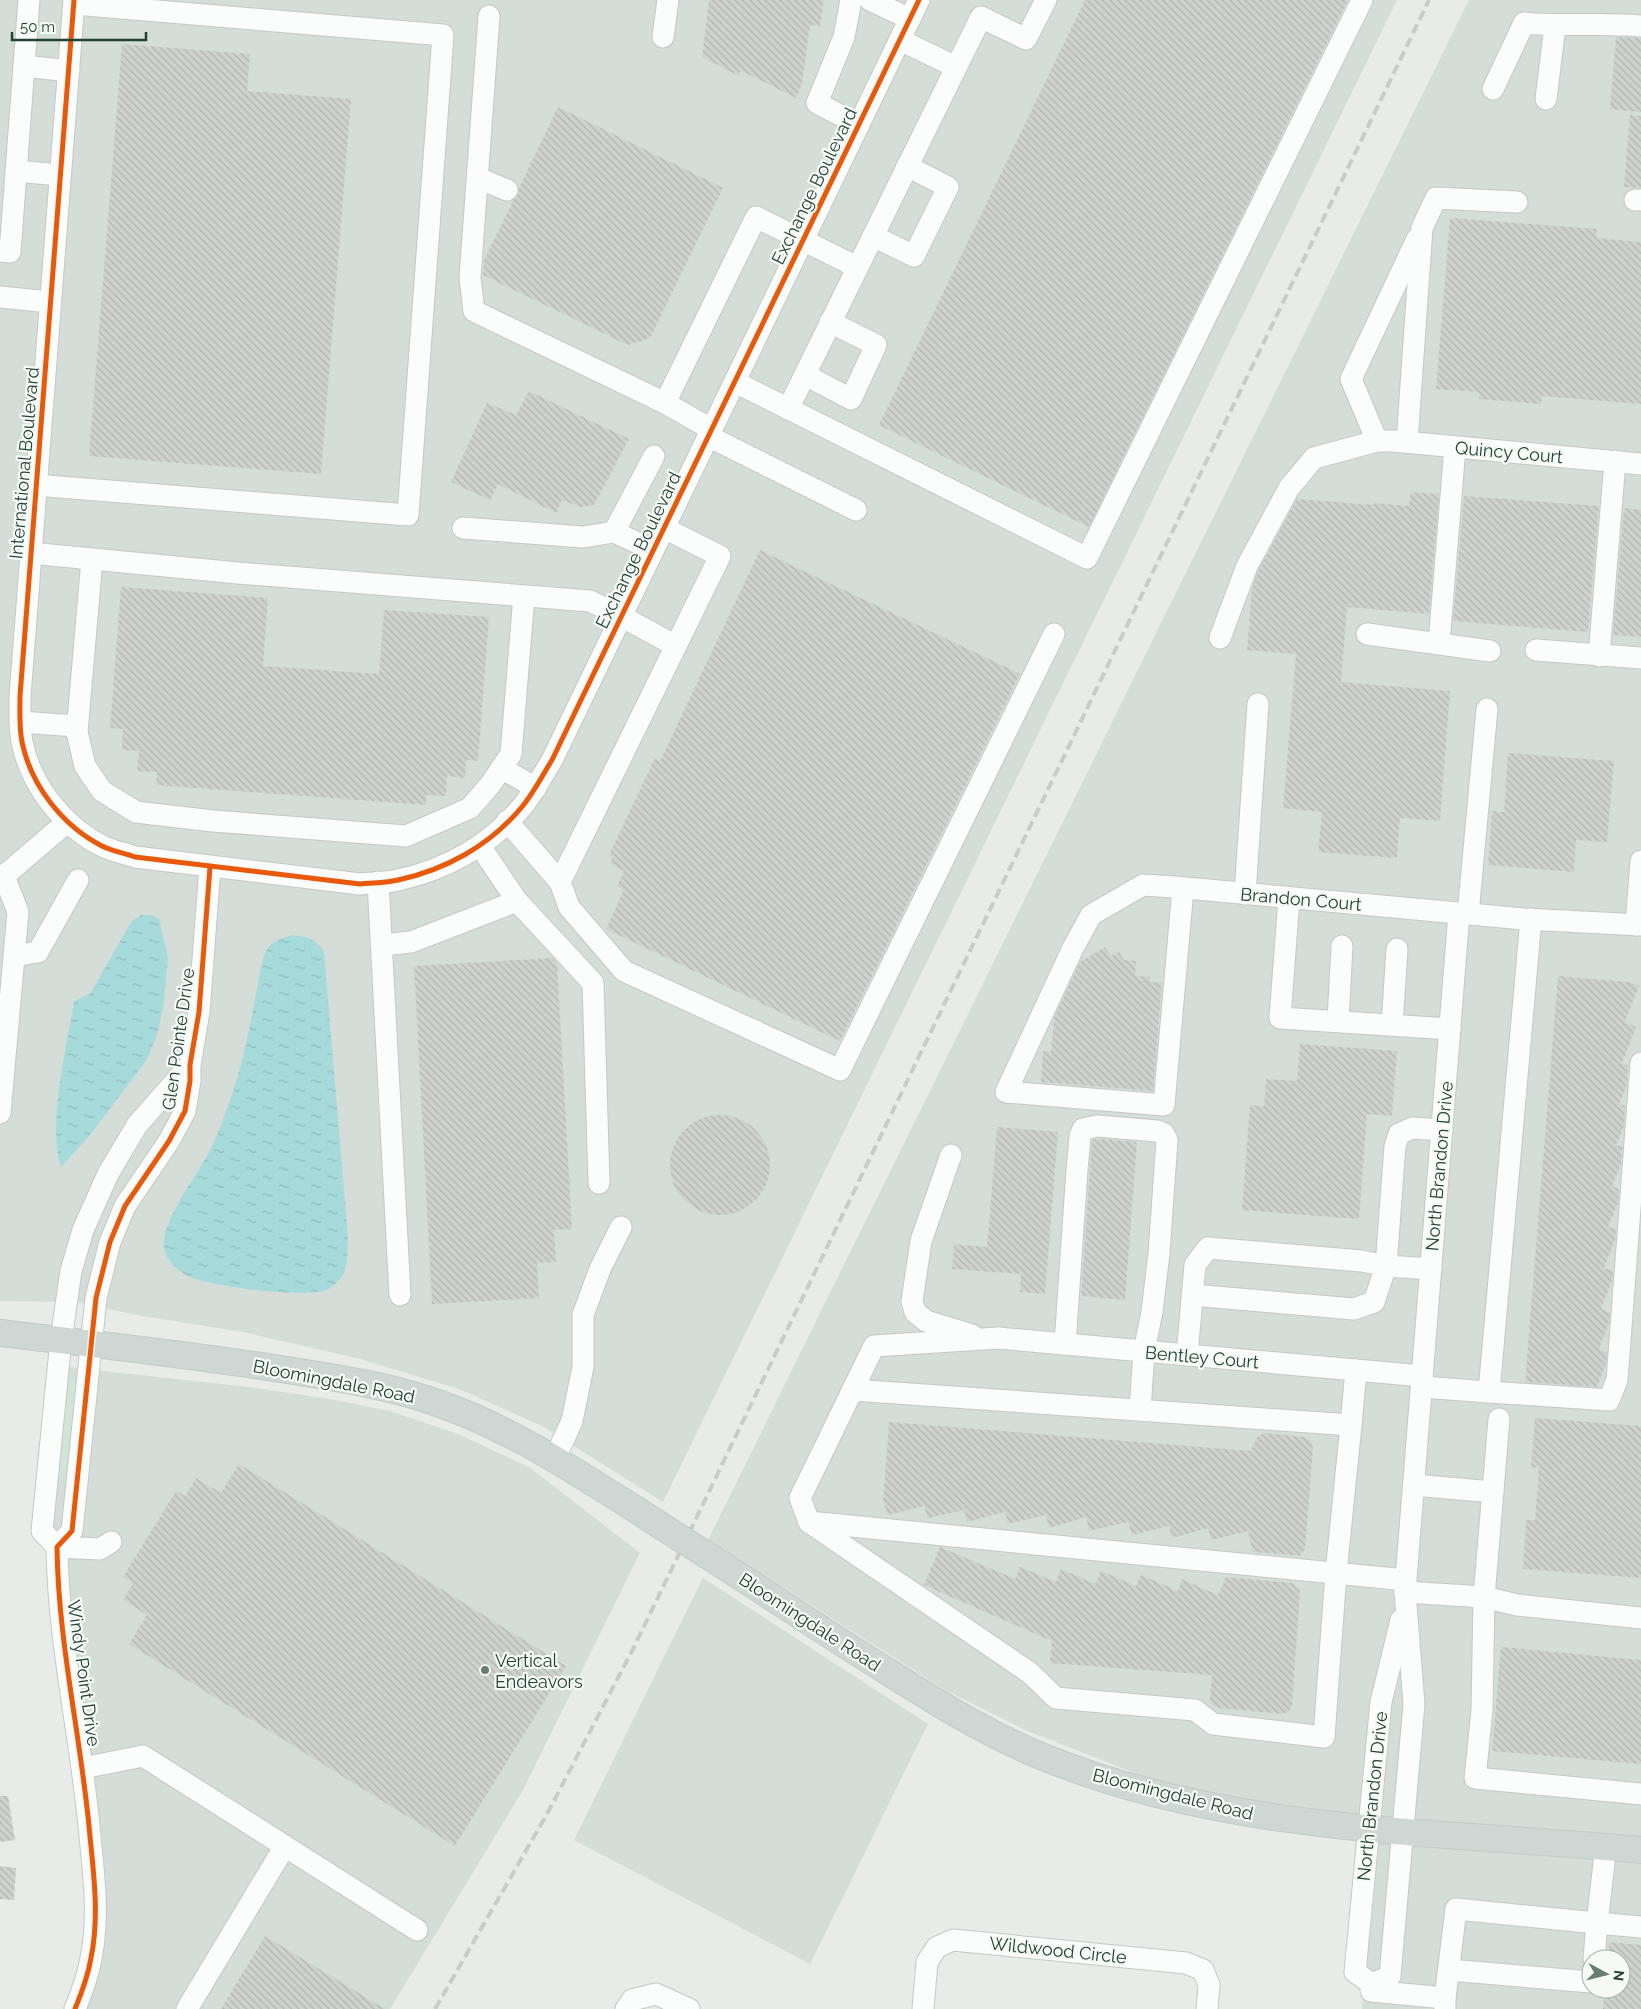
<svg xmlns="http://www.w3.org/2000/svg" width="1641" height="2009" font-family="Raleway,sans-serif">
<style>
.built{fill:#d5ddd8;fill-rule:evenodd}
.grass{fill:#d0e5d4}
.water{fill:url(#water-ripples)}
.building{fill:url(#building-back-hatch)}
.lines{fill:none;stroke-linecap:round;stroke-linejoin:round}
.minor-casing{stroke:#c4c9c6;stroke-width:23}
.major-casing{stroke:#c2cbc7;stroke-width:28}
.minor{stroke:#fbfcfc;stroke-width:21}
.major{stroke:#cfd7d4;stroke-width:26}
.rail{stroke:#c8cdca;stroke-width:4;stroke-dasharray:10 5;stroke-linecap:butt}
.major-bridge-casing{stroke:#c2cbc7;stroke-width:28;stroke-linecap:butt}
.major-bridge{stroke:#cfd7d4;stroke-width:26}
.cycleway-casing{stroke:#f6faf7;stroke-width:8}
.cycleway{stroke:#e8590c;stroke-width:5}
.poi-dot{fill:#687d74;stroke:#f6faf7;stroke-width:2}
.labels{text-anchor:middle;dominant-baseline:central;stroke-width:4.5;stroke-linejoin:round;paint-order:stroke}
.street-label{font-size:18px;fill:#234135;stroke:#f6faf7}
.poi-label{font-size:18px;fill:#234135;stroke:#f6faf7;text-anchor:start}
</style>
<defs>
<pattern id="water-ripples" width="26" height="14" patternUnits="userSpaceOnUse" patternTransform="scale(1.25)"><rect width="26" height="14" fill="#a7dada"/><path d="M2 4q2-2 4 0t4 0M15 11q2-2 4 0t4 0" fill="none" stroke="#8fbcbc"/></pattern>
<pattern id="building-back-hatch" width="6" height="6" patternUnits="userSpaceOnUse" patternTransform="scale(1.25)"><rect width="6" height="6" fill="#ced3d0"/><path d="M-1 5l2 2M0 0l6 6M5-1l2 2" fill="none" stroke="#b1b6b3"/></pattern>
</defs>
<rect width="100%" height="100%" fill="#e7ece9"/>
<!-- built -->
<g class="built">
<path d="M0 0H1397L663 1502 542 1426 459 1389 360 1359 248 1333 131 1314 79 1302 0 1301Z"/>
<path d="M1469 0H1641V1838L1379 1818 1173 1788 1025 1730 947 1691 708 1540Z"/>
<path d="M50 1365 249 1387 330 1399 390 1411 458 1434 529 1467 640 1553 523 1790 390 2009H83L99 1960 58 1552 34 1540Z"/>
<path d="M703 1578 928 1724 810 1964 574 1840Z"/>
<path d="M1377 1838 1641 1858V2009H1362ZM1591 1959H1621V1989H1591Z"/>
</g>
<!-- grass -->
<path class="grass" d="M72 1378 77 1382 65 1478 57 1480 68 1380Z"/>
<!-- water -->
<g class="water">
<path d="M141 915H151L159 919 168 958 163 1008 157 1035 146 1061 90 1135 61 1167C47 1124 67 1047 74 1001L90 994 131 922Z"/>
<path d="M292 935C307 937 316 939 324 952L348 1238C347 1252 349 1271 338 1281 335 1284 330 1289 326 1290 303 1298 210 1287 188 1276 178 1271 169 1263 165 1252 155 1228 201 1170 212 1147 219 1131 225 1114 231 1097 242 1066 250 1027 256 994 259 983 261 955 269 947 274 940 285 938 292 935Z"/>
</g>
<!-- building -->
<g class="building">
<path d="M709 0H824L820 26 810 25 802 84 796 98 740 70 739 76 702 57Z"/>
<path d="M1085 0H1348L1089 527 879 425Z"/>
<path d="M1616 37 1641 38V112L1610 109Z"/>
<path d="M122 44 250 54 247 91 351 99 321 474 89 456Z"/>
<path d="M558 107 723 188 650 338 628 345 483 275 484 260 513 201 518 195 519 188Z"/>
<path d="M1630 115 1641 116V188L1624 187Z"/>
<path d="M1450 218 1597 229 1596 238 1641 242V404L1542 396 1541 404 1479 399V392L1436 389Z"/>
<path d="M529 391 629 439 594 505 581 507 562 500 556 513 498 484 490 500 451 482 487 403 516 415Z"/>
<path d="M1411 492 1439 494 1429 614 1347 607 1341 682 1450 691 1440 821 1400 818 1397 858 1318 852 1322 812 1283 808 1296 654 1247 650 1252 588 1258 571 1297 499 1374 505V503L1409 506Z"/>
<path d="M1464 496 1599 506 1588 632 1453 621Z"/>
<path d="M1624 508 1641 510V637L1613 635Z"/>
<path d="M760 550 1020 674 840 1041 606 929 624 890 617 886 624 871 610 864 613 856 609 855 655 758 660 761Z"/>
<path d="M121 587 268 598 263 666 379 674 384 610 489 617 478 761 466 760 465 778 447 776 446 796 426 795V805L156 785 157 772 137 771 139 751 122 750 123 729 110 728Z"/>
<path d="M1508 753 1614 761 1607 842 1576 840 1574 872 1488 865 1492 811 1504 812Z"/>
<path d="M1105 947 1111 956 1119 952 1124 960 1136 961 1135 976 1150 977V982L1162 983 1153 1091 1041 1082 1043 1051 1051 1052 1054 1018 1080 962Z"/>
<path d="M553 958 557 963 572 1229 554 1230 556 1262 537 1263 539 1298 432 1304 414 966Z"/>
<path d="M1558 976 1628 982 1639 986 1625 1022 1636 1027 1622 1063 1628 1065 1627 1085 1619 1104 1625 1106 1624 1126 1616 1145 1622 1147 1621 1164 1612 1186 1619 1189 1618 1203 1608 1227 1616 1230 1615 1240 1604 1268 1613 1271 1612 1281 1601 1309 1610 1313 1609 1323 1599 1349 1607 1352 1606 1364 1597 1387 1525 1382Z"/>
<path d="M1300 1044 1397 1051 1392 1116 1367 1114 1359 1219 1242 1210 1250 1105 1264 1106 1266 1079 1297 1081Z"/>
<circle cx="720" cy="1165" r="50"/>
<path d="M997 1127 1058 1132 1045 1294 1020 1292 1021 1274 952 1269 954 1244 987 1247Z"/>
<path d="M1098 1139 1137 1142 1125 1300 1081 1296 1092 1140Z"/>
<path d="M1535 1418 1641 1426V1578L1523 1569 1526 1520H1535L1539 1468 1531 1467Z"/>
<path d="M889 1422 1250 1451 1258 1436 1265 1433 1305 1437 1312 1443 1313 1448 1305 1549 1300 1556 1253 1552 1248 1531 1211 1540 1208 1528 1172 1538 1169 1526 1132 1535 1128 1522 1089 1531 1086 1517 1049 1528 1046 1515 1008 1524 1005 1512 967 1522 964 1510 928 1518 924 1506 888 1515 883 1502Z"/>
<path d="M239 1464 566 1666 455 1846 129 1644 147 1615 123 1600 133 1584 123 1577 176 1491 185 1496 196 1478 221 1493Z"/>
<path d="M940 1547 1015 1579 1020 1567 1056 1582 1061 1569 1095 1584 1101 1571 1136 1586 1141 1575 1178 1591 1182 1579 1218 1595 1226 1577 1292 1583 1300 1591 1292 1705 1289 1711 1283 1714 1218 1708 1213 1705 1210 1699 1212 1675 1050 1663 1052 1641 924 1585Z"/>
<path d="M1501 1647 1641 1660V1764L1492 1751Z"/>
<path d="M0 1796H8L15 1840 0 1842Z"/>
<path d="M0 1866 16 1868 14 1900 0 1899Z"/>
<path d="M265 1936 385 2009H221Z"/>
<path d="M1609 1942 1641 1945V2009H1603L1605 1989H1621V1959H1608Z"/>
</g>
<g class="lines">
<!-- minor casing -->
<g class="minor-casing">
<g id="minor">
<path d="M29 0 24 66 69 71"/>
<path d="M74 0 20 696C20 712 19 727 22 742 31 786 63 826 102 846 112 851 124 853 135 857L360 884C372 883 385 883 398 880 445 870 489 846 521 808 533 794 542 776 552 760L919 0"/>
<path d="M851 0 844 37 817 103 859 125"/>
<path d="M870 0 910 19"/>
<path d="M489 16 470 278 474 311 665 403"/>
<path d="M663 37 668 0"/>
<path d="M900 40 956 67"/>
<path d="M1493 89 1524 23C1563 27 1602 22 1641 26"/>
<path d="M1546 99 1555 26"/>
<path d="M16 171 60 175"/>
<path d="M478 178 507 190"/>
<path d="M1635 200H1641"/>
<path d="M873 236 914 256 948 187 907 166"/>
<path d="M0 251 10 252 24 66"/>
<path d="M0 297 50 302"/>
<path d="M805 375 851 399 876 345 830 322"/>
<path d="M735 382 1087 558 1362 0"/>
<path d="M788 409 981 17 1026 39 1046 0"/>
<path d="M711 429 665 403 756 217 857 267"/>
<path d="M708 436 856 510"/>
<path d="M1377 441 1351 379 1417 239"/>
<path d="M1407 442 1422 228 1436 198 1517 202"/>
<path d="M35 485 408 515 443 35 74 4"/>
<path d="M463 528 583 537 614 532"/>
<path d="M664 528 720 556 560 882 569 907 624 971 840 1070 1054 634"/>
<path d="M653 550 614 532 654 456"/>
<path d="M30 553 238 573 590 601 621 616 676 646"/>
<path d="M92 559 77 732 85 766 102 791 136 812 213 821 406 836 470 808 490 785 511 754 524 596"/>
<path d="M1367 634 1490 651"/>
<path d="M1220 638 1247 566 1289 488 1314 458 1377 441H1393L1641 464"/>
<path d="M1439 643 1455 447"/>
<path d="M1536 650 1641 658"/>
<path d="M1599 656 1615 461"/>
<path d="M20 722 77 726"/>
<path d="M501 768 536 788"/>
<path d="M507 821 560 882"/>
<path d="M480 846 517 901 593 983 599 1183"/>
<path d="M0 875 4 876 67 822"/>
<path d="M378 882 400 1295"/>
<path d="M1183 888 1164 1105 1006 1092 1072 950 1091 915 1143 885 1175 887 1524 919 1641 925"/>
<path d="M1245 894 1258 704"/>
<path d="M1289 898 1280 1018 1450 1029"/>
<path d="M1468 914 1487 709"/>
<path d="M1636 925 1641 861"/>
<path d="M382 945 411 942 517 901"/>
<path d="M14 956 38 952 78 880"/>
<path d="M1338 1021 1342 946"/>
<path d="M1392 1025 1397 949"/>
<path d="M0 1113 18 912 4 876"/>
<path d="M951 1155 921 1241 912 1301 915 1312 926 1321 972 1335"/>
<path d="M1431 1269 1386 1266 1395 1146 1399 1134 1412 1128 1442 1130"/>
<path d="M1065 1344 1077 1170 1080 1136 1083 1129 1097 1126 1157 1131 1164 1134 1167 1140 1159 1253 1152 1312 1144 1351 1140 1410"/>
<path d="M1187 1355 1195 1265 1208 1248 1362 1261 1386 1266 1374 1302 1354 1309 1192 1295"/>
<path d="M1422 1387 1489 1392 1531 919"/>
<path d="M1489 1392 1609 1400 1617 1380 1641 1063"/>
<path d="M1499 1419 1484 1597 1517 1605 1641 1618"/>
<path d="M1351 1425 1356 1370"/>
<path d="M555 1458 572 1421 583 1367V1315L600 1269 621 1227"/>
<path d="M1414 1485 1493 1492"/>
<path d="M809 1522 1030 1673 1056 1698 1195 1710 1213 1724 1324 1737 1336 1573 1351 1425 853 1390"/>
<path d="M57 1547 42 1531 61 1340 71 1271 83 1230 108 1174 137 1125 190 1065"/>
<path d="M57 1547 100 1549 111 1542"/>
<path d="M1406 1580 809 1522 800 1498 874 1346 998 1338 1422 1376"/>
<path d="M1405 1592 1484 1597 1482 1710 1475 1778 1641 1794"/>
<path d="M83 1768 143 1756 417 1930"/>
<path d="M1606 1846 1597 1923 1641 1927"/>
<path d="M1449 1970 1591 1982"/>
<path d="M1372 1984 1390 1976 1414 1704 1405 1592 1459 913"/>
<path d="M1372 1984 1355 1972 1381 1702 1401 1620"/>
<path d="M1371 1991 1445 1998V2009"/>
<path d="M1445 1998 1456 1909 1597 1923 1594 1959"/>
<path d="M75 2009C82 1992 88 1976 91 1958 100 1915 93 1869 89 1826 80 1733 58 1640 57 1547L72 1531 96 1298 110 1242 125 1206 169 1141 185 1111 190 1081V1065L199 1012 210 867"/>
<path d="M187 2009 285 1846"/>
<path d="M626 2009 632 2000 656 1994 689 2009"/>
<path d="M923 2009 927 1962 937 1947 953 1940 1186 1963 1203 1970 1209 1985 1207 2009"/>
</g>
</g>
<!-- major casing -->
<g class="major-casing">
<g id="major">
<path d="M0 1333C91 1344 183 1354 274 1368 331 1377 389 1385 443 1405 513 1430 573 1470 635 1509"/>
<path d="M744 1579C795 1612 846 1646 898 1678 944 1707 990 1735 1041 1756 1229 1834 1441 1831 1641 1850"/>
</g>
</g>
<!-- minor -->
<use href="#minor" class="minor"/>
<!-- major -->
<use href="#major" class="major"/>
<!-- rail -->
<path class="rail" d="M435 2009 547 1814 634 1647 1429 0"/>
<!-- major-bridge casing -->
<g class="major-bridge-casing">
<path id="major-bridge" d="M635 1509 744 1579"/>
</g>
<!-- major-bridge -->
<use href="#major-bridge" class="major-bridge"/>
<!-- cycleway casing -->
<g class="cycleway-casing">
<g id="cycleway">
<path d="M74 0 20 696C20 712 19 727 22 742 31 786 63 826 102 846 112 851 124 853 135 857L360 884C372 883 385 883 398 880 445 870 489 846 521 808 533 794 542 776 552 760L919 0"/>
<path d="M75 2009C82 1992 88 1976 91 1958 100 1915 93 1869 89 1826 80 1733 58 1640 57 1547L72 1531 96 1298 110 1242 125 1206 169 1141 185 1111 190 1081V1065L199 1012 210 867"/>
</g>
</g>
<!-- cycleway -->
<use href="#cycleway" class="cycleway"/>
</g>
<!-- markers -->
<circle class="poi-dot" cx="485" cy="1670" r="5"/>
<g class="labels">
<!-- street labels -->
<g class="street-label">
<text transform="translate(814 186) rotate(-64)">Exchange Boulevard</text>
<text transform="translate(1509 452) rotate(5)">Quincy Court</text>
<text transform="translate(24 463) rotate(-85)">International Boulevard</text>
<text transform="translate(638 550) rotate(-64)">Exchange Boulevard</text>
<text transform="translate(1301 899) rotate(5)">Brandon Court</text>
<text transform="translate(178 1039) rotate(-82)">Glen Pointe Drive</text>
<text transform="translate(1439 1166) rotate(-85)">North Brandon Drive</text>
<text transform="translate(1202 1357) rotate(5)">Bentley Court</text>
<text transform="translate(334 1381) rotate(11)">Bloomingdale Road</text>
<text transform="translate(810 1622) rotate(33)">Bloomingdale Road</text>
<text transform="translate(84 1673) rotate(82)">Windy Point Drive</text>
<text transform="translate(1173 1794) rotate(14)">Bloomingdale Road</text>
<text transform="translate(1372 1796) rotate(-84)">North Brandon Drive</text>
<text transform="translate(1058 1950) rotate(6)">Wildwood Circle</text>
</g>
<!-- poi labels -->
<g class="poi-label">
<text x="495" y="1660">Vertical<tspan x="495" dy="21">Endeavors</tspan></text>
</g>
</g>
<!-- north arrow -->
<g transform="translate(1606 1974) rotate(97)"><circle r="24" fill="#f6faf7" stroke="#a2b0a9"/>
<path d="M0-4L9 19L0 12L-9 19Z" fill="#687d74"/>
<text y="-8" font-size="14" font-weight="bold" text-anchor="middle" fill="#234135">N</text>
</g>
<!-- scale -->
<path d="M12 32v8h134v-8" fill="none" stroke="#234135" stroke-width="2.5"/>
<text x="20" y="32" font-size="15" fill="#234135" stroke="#f6faf7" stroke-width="4" paint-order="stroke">50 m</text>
</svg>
